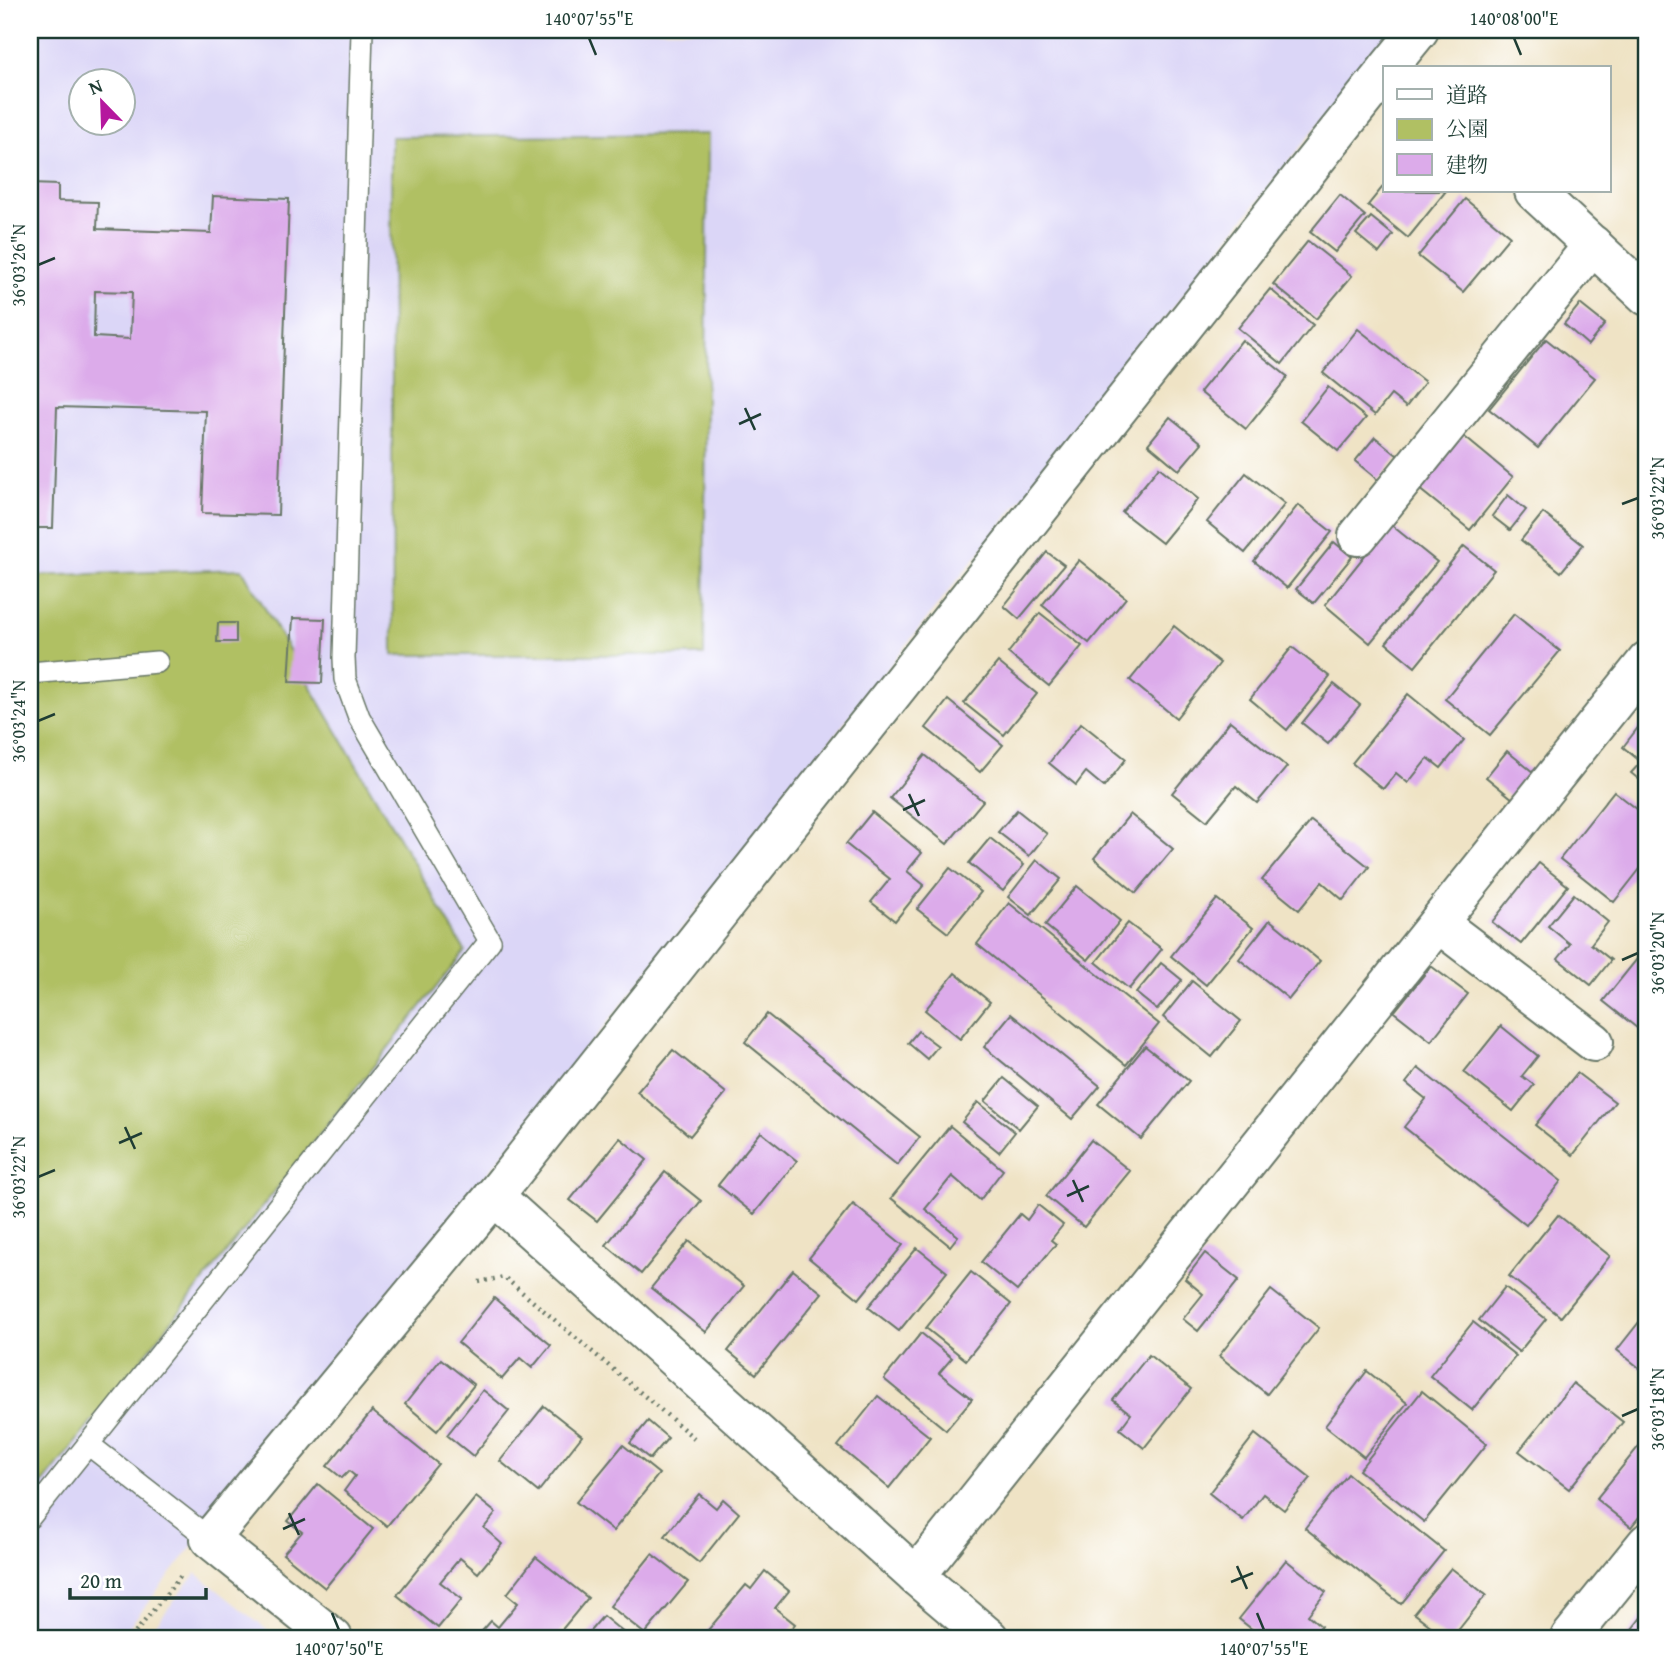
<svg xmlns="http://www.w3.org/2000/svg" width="1677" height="1668" font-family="'Gentium Book Plus','Noto Serif JP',serif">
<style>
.built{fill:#dbd6f7;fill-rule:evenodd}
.green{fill:#b0c063;stroke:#687e4c;stroke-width:2}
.building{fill:#dcabea;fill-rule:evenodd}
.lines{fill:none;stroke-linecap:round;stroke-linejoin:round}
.service-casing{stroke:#687767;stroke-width:24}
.minor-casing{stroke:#687767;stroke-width:42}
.tertiary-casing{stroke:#687767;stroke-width:42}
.path{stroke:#687767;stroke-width:4.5;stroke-dasharray:2 5;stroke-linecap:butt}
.service{stroke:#fff;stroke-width:21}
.minor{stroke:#fff;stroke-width:38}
.tertiary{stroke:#fff;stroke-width:38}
.ticks{fill:none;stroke:#1f3d34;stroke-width:2.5}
.neatline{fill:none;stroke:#1f3d34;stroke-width:2.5}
.ticks-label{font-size:18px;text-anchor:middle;fill:#1f3d34}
</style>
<rect width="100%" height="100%" fill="#fff"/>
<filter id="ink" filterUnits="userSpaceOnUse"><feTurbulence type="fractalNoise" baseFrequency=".0143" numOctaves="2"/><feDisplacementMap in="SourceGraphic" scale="14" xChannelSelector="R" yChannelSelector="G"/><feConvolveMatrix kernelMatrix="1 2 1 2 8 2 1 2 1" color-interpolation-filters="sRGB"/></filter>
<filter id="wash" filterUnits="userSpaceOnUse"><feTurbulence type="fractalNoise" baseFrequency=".00686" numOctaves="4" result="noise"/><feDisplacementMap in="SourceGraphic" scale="28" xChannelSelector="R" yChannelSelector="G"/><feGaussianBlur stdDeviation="1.57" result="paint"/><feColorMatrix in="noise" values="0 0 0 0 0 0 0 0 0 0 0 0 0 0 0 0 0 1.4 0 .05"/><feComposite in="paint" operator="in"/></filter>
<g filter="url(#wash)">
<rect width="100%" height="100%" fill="#efe3c5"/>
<!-- built -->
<g class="built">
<path d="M30 30H1393L120 1638H30ZM80 80H122V122H80Z"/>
<path d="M196 1573 277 1638H145Z"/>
</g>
<!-- green -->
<g class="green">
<path d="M708 134 704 655H393L391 137Z"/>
<path d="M242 569 465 951 30 1500V576Z"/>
</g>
<g id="blocks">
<!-- building -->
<g class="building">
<path d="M30 184 58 185V201L98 202 97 229 211 233 213 196 289 199 278 515 202 513 206 411 57 407 53 528H30ZM95 291 132 292 130 339 94 337Z"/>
<path d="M1385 184V191H1446L1408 238 1368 205Z"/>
<path d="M1340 195 1365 216 1335 252 1310 232Z"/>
<path d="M1465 199 1510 236 1463 292 1418 256Z"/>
<path d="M1371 217 1393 235 1379 253 1356 234Z"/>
<path d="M1308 241 1352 276 1316 319 1273 284Z"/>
<path d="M1270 289 1313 325 1282 364 1238 328Z"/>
<path d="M1580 304 1605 324 1588 345 1564 324Z"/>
<path d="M1358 329 1425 382 1406 407 1391 395 1375 415 1323 373Z"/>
<path d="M1546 339 1595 378 1538 448 1489 409Z"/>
<path d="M1242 340 1288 377 1246 429 1200 392Z"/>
<path d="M1328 387 1366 418 1338 451 1301 421Z"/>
<path d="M1170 417 1202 443 1179 470 1148 444Z"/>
<path d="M1461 434 1513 477 1470 530 1418 488Z"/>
<path d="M1375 437 1398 456 1378 480 1355 461Z"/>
<path d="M1159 467 1198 499 1162 543 1122 512Z"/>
<path d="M1246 473 1285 504 1245 553 1207 522Z"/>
<path d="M1508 495 1526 510 1510 530 1492 516Z"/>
<path d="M1298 505 1332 532 1287 588 1254 561Z"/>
<path d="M1543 513 1583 545 1561 572 1521 540Z"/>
<path d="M1390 524 1437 562 1370 643 1325 605Z"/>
<path d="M1334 542 1352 557 1314 603 1296 589Z"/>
<path d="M1464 546 1494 570 1415 667 1386 643Z"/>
<path d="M1047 552 1064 565 1019 619 1004 606Z"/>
<path d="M1079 560 1126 598 1089 643 1042 605Z"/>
<path d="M1040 613 1082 646 1049 686 1008 653Z"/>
<path d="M1514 614 1560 651 1490 735 1445 699Z"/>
<path d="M293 618 325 619 322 683 289 682Z"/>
<path d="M218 623H236V642H217Z"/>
<path d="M1174 626 1220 663 1176 718 1130 680Z"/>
<path d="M1292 647 1330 677 1287 730 1250 699Z"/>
<path d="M998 662 1037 694 1004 735 964 703Z"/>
<path d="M1334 684 1360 705 1328 744 1302 723Z"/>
<path d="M1408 694 1464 740 1441 768 1428 758 1408 783 1396 773 1383 789 1352 763Z"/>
<path d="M948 700 1003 745 980 772 926 728Z"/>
<path d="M1647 716V786L1631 773 1641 762 1623 747Z"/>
<path d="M1230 721 1287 767 1257 803 1236 786 1207 821 1172 793Z"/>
<path d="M1081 723 1126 759 1104 787 1086 772 1076 785 1049 763Z"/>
<path d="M1507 751 1534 773 1513 799 1486 777Z"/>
<path d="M925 755 983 801 947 844 890 798Z"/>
<path d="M1614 791 1647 817V860L1614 902 1560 859Z"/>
<path d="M1017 810 1047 834 1029 856 998 832Z"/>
<path d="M872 812 922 853 907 871 924 885 895 921 871 902 890 879 846 844Z"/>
<path d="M1130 814 1173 849 1136 893 1094 858Z"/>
<path d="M1311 821 1369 867 1343 900 1322 882 1299 910 1262 880Z"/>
<path d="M990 838 1024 865 1003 891 969 863Z"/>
<path d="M1037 860 1061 879 1031 915 1008 897Z"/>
<path d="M1539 863 1568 886 1521 944 1492 922Z"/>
<path d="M950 868 981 892 948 933 917 909Z"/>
<path d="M1077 886 1120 921 1088 960 1045 925Z"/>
<path d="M1574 894 1608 922 1591 944 1611 960 1591 985 1558 959 1570 944 1548 926Z"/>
<path d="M1217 899 1253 928 1206 985 1171 956Z"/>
<path d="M1009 903 1159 1024 1126 1065 977 944Z"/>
<path d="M1270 920 1320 961 1289 999 1239 959Z"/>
<path d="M1128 923 1162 949 1129 989 1096 962Z"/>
<path d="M1645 949 1647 950V1036L1603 1001Z"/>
<path d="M1161 963 1182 980 1157 1010 1136 993Z"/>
<path d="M1431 966 1468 994 1431 1041 1394 1012Z"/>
<path d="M955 973 990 1002 960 1039 925 1010Z"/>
<path d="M1192 981 1241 1021 1212 1057 1163 1017Z"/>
<path d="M767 1014 920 1137 897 1165 745 1042Z"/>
<path d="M1011 1014 1100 1086 1072 1119 984 1047Z"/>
<path d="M1501 1026 1538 1056 1522 1076 1534 1085 1513 1111 1464 1072Z"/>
<path d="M918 1031 938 1046 927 1059 908 1043Z"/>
<path d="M1145 1046 1189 1081 1141 1139 1098 1104Z"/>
<path d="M673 1050 726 1093 690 1136 637 1092Z"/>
<path d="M1418 1068 1561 1181 1526 1225 1404 1127 1426 1099 1406 1083Z"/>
<path d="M1577 1073 1615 1102 1573 1155 1535 1125Z"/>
<path d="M1004 1078 1038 1106 1019 1129 985 1101Z"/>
<path d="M978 1102 1015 1132 999 1152 962 1122Z"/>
<path d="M950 1126 1003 1170 980 1200 952 1176 925 1209 958 1236 950 1246 891 1198Z"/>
<path d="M761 1132 797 1161 754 1214 718 1185Z"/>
<path d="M620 1138 647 1160 597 1221 570 1200Z"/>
<path d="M1091 1140 1130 1171 1084 1227 1046 1196Z"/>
<path d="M665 1172 701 1201 641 1274 606 1245Z"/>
<path d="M853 1204 903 1245 859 1299 809 1258Z"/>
<path d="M1038 1205 1063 1225 1051 1240 1056 1244 1017 1291 981 1262 1020 1214 1027 1220Z"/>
<path d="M1558 1215 1610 1256 1561 1317 1509 1276Z"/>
<path d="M689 1241 744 1286 706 1332 651 1288Z"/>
<path d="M917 1248 947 1272 899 1331 868 1307Z"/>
<path d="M1205 1253 1239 1280 1198 1331 1183 1319 1203 1294 1185 1279Z"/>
<path d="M793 1270 822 1293 756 1374 728 1351Z"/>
<path d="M971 1272 1011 1304 966 1360 926 1328Z"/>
<path d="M1505 1287 1546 1319 1519 1352 1479 1320Z"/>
<path d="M1271 1290 1319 1328 1267 1394 1219 1356Z"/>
<path d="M494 1298 551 1345 532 1368 520 1358 502 1379 458 1343Z"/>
<path d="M1647 1312V1374L1617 1350Z"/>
<path d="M1473 1322 1516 1356 1472 1410 1430 1376Z"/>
<path d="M921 1333 952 1358 939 1373 972 1399 946 1430 884 1379Z"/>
<path d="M1149 1355 1191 1389 1144 1448 1120 1429 1131 1414 1113 1400Z"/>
<path d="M441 1359 474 1385 437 1431 405 1404Z"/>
<path d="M1367 1371 1407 1403 1364 1457 1325 1426Z"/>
<path d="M1573 1383 1623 1422 1569 1489 1519 1451Z"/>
<path d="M483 1390 509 1411 473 1456 447 1435Z"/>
<path d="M1422 1391 1487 1444 1424 1522 1359 1470Z"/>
<path d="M878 1396 930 1437 889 1488 838 1446Z"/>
<path d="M544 1406 582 1436 538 1492 500 1461Z"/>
<path d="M372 1411 438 1464 387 1526 344 1491 355 1476 349 1471 342 1478 327 1466Z"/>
<path d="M648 1421 668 1438 650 1459 630 1443Z"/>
<path d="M1255 1434 1311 1478 1284 1510 1263 1494 1243 1520 1209 1493Z"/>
<path d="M1647 1436V1507L1631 1527 1596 1499Z"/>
<path d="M623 1445 659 1474 613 1531 576 1502Z"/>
<path d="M1348 1474 1444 1551 1401 1604 1305 1528Z"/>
<path d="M318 1484 373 1529 325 1588 283 1554 302 1532 288 1521Z"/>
<path d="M699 1494 716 1508 723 1499 739 1513 699 1563 665 1536Z"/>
<path d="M476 1497 496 1513 484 1528 502 1544 478 1573 460 1558 440 1582 462 1599 438 1628 397 1595Z"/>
<path d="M652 1554 688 1582 645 1634 610 1606Z"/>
<path d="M536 1557 588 1598 555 1638H476L491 1621 498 1627 518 1603 507 1594Z"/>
<path d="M1286 1560 1326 1592 1308 1615 1321 1626 1311 1638H1263L1239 1619Z"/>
<path d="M1451 1568 1486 1595 1452 1638H1446L1414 1613Z"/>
<path d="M765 1571 789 1591 775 1608 795 1624 784 1638H705L703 1636 746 1585 751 1589Z"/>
<path d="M1647 1610V1638H1625Z"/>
<path d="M603 1616 630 1638H584Z"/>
</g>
</g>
</g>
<g filter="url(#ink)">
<use href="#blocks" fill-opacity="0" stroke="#687767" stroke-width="2"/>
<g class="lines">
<!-- service casing -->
<g class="service-casing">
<g id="service">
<path d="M30 673 157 662"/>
<path d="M88 1444 210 1539"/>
<path d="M30 1517 490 941 359 717 345 679 344 658 362 30"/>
</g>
</g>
<!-- minor casing -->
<g class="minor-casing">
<g id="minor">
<path d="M1534 191 1647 296"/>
<path d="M1358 536 1593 245"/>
<path d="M1438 923 1594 1042"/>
<path d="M916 1576 1647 661"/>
<path d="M333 1638 210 1539 494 1196"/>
</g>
</g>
<!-- tertiary casing -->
<g class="tertiary-casing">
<g id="tertiary">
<path d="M1388 68 1419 30"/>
<path d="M989 1638 916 1576 494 1196 1385 72"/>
<path d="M1570 1638 1647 1543"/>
</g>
</g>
<!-- path -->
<g class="path">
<path d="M479 1282 504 1277 694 1438"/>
<path d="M131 1638 183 1573"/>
</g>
<!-- service -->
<use href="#service" class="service"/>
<!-- minor -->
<use href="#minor" class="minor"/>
<!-- tertiary -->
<use href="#tertiary" class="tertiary"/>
</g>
</g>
<!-- ticks -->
<path class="ticks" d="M589 38 596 55M1514 38 1521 55M38 265 55 258M745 408 755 430M739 424 761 414M1622 504 1638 498M38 721 55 714M909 794 919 816M903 810 925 800M1622 960 1638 953M125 1127 135 1149M119 1143 142 1133M38 1177 55 1170M1073 1180 1083 1202M1067 1196 1089 1186M1622 1416 1638 1409M289 1513 299 1535M283 1529 305 1519M1237 1566 1247 1589M1231 1582 1253 1573M332 1613 339 1630M1257 1613 1264 1630"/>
<!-- margin -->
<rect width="1677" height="1668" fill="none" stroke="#fff" stroke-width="77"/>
<!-- legend -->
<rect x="1383" y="66" width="228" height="126" fill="#ffffff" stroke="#a5b1ae" stroke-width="2"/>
<rect x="1397" y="89" width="35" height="10" fill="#ffffff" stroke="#a5b1ae" stroke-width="2"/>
<text x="1446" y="102" font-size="21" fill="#1f3d34">道路</text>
<rect x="1397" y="119" width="35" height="21" fill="#b0c063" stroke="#a5b1ae" stroke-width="2"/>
<text x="1446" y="136" font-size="21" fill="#1f3d34">公園</text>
<rect x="1397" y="154" width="35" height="21" fill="#dcabea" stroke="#a5b1ae" stroke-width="2"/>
<text x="1446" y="172" font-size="21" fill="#1f3d34">建物</text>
<!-- north arrow -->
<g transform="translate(102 102) rotate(337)"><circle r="33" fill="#ffffff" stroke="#a5b1ae" stroke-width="2"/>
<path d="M0-5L12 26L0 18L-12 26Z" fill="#b5179e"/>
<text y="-10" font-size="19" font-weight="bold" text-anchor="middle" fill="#1f3d34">N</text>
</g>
<!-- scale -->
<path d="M70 1588v10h136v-10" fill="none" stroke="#1f3d34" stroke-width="3.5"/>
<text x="80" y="1588" font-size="21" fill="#1f3d34" stroke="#ffffff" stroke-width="5" paint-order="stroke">20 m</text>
<rect x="38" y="38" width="1600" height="1592" class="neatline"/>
<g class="ticks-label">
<text x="589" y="25">140°07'55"E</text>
<text x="1514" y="25">140°08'00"E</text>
<text transform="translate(19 265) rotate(-90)" y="6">36°03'26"N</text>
<text transform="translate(1658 498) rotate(-90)" y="6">36°03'22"N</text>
<text transform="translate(19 721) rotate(-90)" y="6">36°03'24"N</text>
<text transform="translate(1658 953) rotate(-90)" y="6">36°03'20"N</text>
<text transform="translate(19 1177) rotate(-90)" y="6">36°03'22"N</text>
<text transform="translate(1658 1409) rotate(-90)" y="6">36°03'18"N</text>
<text x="339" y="1655">140°07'50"E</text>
<text x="1264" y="1655">140°07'55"E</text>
</g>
</svg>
